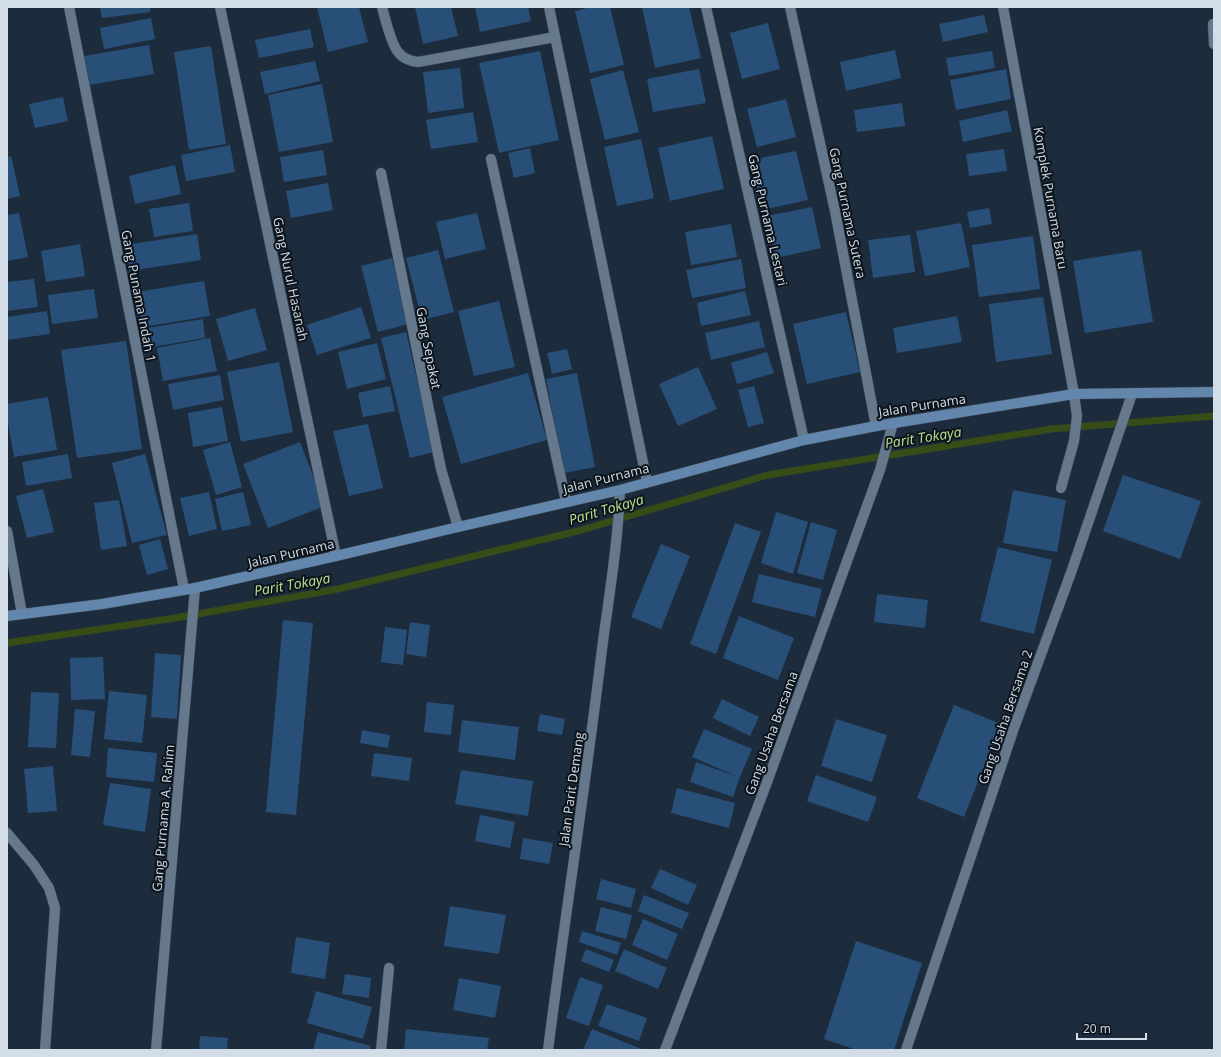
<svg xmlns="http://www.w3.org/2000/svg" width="1221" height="1057" font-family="'Open Sans',sans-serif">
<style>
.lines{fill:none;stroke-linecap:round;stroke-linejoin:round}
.stream{stroke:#374c17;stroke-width:7}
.building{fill:#284f78}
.lane-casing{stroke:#3b4857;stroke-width:11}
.street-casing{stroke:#3b4857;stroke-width:11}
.secondary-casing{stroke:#3b4857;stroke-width:11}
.lane{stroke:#66788b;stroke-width:10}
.street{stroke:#66788b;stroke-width:10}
.secondary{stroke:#6387ac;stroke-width:10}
.labels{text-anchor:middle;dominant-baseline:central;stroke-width:4;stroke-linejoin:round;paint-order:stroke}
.street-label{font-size:13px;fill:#d3dde8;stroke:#0d141c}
.water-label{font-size:14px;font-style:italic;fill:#bce090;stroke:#0d141c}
</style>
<rect width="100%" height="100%" fill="#1d2c3d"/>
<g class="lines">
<!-- stream -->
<path class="stream" d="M7 643 175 618 338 589 578 531 768 475 1051 429 1214 416"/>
</g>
<!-- building -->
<g class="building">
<path d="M100 7H150V12L102 18Z"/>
<path d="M317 7H359L368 42 328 52Z"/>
<path d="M415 7H451L458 36 423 44Z"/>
<path d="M475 7H528L531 21 480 32Z"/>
<path d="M591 7H610L624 65 590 73 575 11Z"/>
<path d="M642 7H689L701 58 655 68Z"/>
<path d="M984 15 988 32 943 42 939 24Z"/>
<path d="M151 18 155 39 104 49 100 28Z"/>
<path d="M768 23 780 69 742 79 730 33Z"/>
<path d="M310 29 314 47 259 58 255 40Z"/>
<path d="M149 45 154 74 89 85 84 56Z"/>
<path d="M211 46 226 144 189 150 174 52Z"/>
<path d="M895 50 901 78 846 91 840 62Z"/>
<path d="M540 51 559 140 499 153 479 63Z"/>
<path d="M992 51 995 68 949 76 946 58Z"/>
<path d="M315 61 320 81 265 94 260 72Z"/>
<path d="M460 68 464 108 428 113 423 72Z"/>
<path d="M699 69 706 103 653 112 647 79Z"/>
<path d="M1006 69 1011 99 956 110 950 80Z"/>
<path d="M623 70 639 132 605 140 590 79Z"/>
<path d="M322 84 333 142 279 152 268 95Z"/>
<path d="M63 97 68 121 35 128 29 104Z"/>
<path d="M786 99 796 137 757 147 747 109Z"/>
<path d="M902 103 905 126 857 132 854 110Z"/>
<path d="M1007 110 1012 131 963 142 959 121Z"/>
<path d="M473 112 478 142 431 149 426 120Z"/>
<path d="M712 136 724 189 670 201 658 148Z"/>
<path d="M641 139 654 198 617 206 604 147Z"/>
<path d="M230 145 235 172 186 181 181 155Z"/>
<path d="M530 148 535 173 514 178 508 153Z"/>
<path d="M1004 149 1007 171 969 176 966 154Z"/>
<path d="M323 150 327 175 284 182 280 157Z"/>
<path d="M796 151 808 200 762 210 751 160Z"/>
<path d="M11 156 20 196 7 199V157Z"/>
<path d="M175 165 181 194 135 204 129 176Z"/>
<path d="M328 183 333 210 291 218 286 191Z"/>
<path d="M189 203 193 231 154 237 149 209Z"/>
<path d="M812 207 821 248 776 258 767 216Z"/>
<path d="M989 208 992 224 970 228 967 212Z"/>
<path d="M19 213 28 257 7 261V215Z"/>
<path d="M477 213 486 249 445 259 436 222Z"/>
<path d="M961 223 970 267 925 276 916 231Z"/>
<path d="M731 224 737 257 691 265 685 232Z"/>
<path d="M197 234 201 260 129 271 125 245Z"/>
<path d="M910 235 915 272 873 278 868 240Z"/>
<path d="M1033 236 1040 289 979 297 972 245Z"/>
<path d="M80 244 85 276 46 282 41 251Z"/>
<path d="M438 250 454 312 422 320 406 258Z"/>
<path d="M1141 250 1153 322 1085 333 1073 261Z"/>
<path d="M392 258 408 324 378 332 361 266Z"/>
<path d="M741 259 746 288 692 298 686 270Z"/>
<path d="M34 279 38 307 7 311V282Z"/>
<path d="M204 281 210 316 142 327 137 292Z"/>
<path d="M94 289 98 318 52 324 48 295Z"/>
<path d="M745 291 751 315 701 326 697 303Z"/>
<path d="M1043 297 1052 354 996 362 989 304Z"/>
<path d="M499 301 515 367 474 376 458 311Z"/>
<path d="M361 307 371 338 317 355 307 325Z"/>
<path d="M255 308 267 350 228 361 216 319Z"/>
<path d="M47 311 50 334 7 340V317Z"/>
<path d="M846 312 860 372 807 384 793 324Z"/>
<path d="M957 316 962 342 897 353 893 328Z"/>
<path d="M203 319 205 338 152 347 148 328Z"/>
<path d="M759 321 765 347 711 360 705 333Z"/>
<path d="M406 332 434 452 410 458 381 338Z"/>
<path d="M210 338 217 371 163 381 157 348Z"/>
<path d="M126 341 142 449 77 458 61 350Z"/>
<path d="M377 343 386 379 347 389 338 352Z"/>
<path d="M567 349 572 369 552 374 547 353Z"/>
<path d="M767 352 774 373 737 384 731 363Z"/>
<path d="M279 362 293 432 241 442 227 372Z"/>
<path d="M698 367 717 409 678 426 659 384Z"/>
<path d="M528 373 547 440 461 464 442 397Z"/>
<path d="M577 373 595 467 564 473 546 379Z"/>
<path d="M220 375 224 400 173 410 168 384Z"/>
<path d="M390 386 395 411 363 417 358 393Z"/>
<path d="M754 386 764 423 748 427 738 390Z"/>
<path d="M48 397 57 450 14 457 7 417V404Z"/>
<path d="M222 407 228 441 193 447 188 413Z"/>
<path d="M368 424 383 488 349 496 333 431Z"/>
<path d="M230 442 242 487 216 495 203 450Z"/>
<path d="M300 442 325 506 268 528 243 464Z"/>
<path d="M68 454 72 478 26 486 22 462Z"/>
<path d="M145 454 167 535 132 543 112 463Z"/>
<path d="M1123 475 1201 501 1180 559 1103 531Z"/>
<path d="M43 489 54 532 27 538 16 496Z"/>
<path d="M1013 490 1066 500 1057 552 1003 543Z"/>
<path d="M209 492 217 529 189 536 180 498Z"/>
<path d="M243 492 251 525 222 531 215 499Z"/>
<path d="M119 500 127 546 101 550 94 503Z"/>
<path d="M776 512 808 522 793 574 761 563Z"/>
<path d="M811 522 837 530 823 580 797 573Z"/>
<path d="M735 523 761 532 716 654 690 644Z"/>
<path d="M160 539 168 569 147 575 139 545Z"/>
<path d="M661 544 690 556 661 629 631 617Z"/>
<path d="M998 547 1052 560 1034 634 980 621Z"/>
<path d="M759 574 822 589 815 617 752 602Z"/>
<path d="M877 594 928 600 925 628 874 622Z"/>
<path d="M739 616 794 638 778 680 723 658Z"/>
<path d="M283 620 313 623 296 815 266 812Z"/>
<path d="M410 622 430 625 426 657 406 654Z"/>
<path d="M385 627 407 630 403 665 381 662Z"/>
<path d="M155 653 181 655 177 719 151 717Z"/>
<path d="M103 657 105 699 71 700 70 658Z"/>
<path d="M109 691 147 695 142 743 104 739Z"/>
<path d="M31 692 59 693 56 748 28 747Z"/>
<path d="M722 699 759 717 750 736 713 718Z"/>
<path d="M427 702 454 705 451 735 424 732Z"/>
<path d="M954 705 1001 724 964 817 917 798Z"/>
<path d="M75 709 95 711 90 757 71 755Z"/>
<path d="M540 714 565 719 562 735 537 731Z"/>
<path d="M836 719 887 735 872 782 821 766Z"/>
<path d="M462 720 519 727 515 760 458 752Z"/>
<path d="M704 729 752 749 740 777 733 797 690 782 696 762 738 777 692 757Z"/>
<path d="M362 730 390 735 388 748 360 743Z"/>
<path d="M108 748 157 753 154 782 106 777Z"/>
<path d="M374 753 412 758 409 781 371 776Z"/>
<path d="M53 766 57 811 28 813 24 769Z"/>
<path d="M461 770 533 781 528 816 455 804Z"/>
<path d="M816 775 877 797 868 822 807 801Z"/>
<path d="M110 783 151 789 145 832 103 825Z"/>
<path d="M677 788 735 803 729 828 671 813Z"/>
<path d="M480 815 515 822 510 848 475 841Z"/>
<path d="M523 838 553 843 549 864 520 859Z"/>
<path d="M660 869 697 885 688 905 651 888Z"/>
<path d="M601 879 636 889 631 908 596 899Z"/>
<path d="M644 895 689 913 682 929 638 911Z"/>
<path d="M450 906 506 915 499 954 444 946Z"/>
<path d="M601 907 632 915 626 939 595 931Z"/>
<path d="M643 919 678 934 667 960 632 945Z"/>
<path d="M582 931 621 943 617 955 579 942Z"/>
<path d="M296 937 330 943 325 979 291 973Z"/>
<path d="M856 941 922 963 894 1050H857L824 1039Z"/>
<path d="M586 949 614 960 609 972 581 961Z"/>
<path d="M624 949 667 968 658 989 615 971Z"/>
<path d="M345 974 371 978 369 998 342 994Z"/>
<path d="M580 977 603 985 589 1026 566 1018Z"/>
<path d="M459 978 501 986 495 1018 453 1010Z"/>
<path d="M316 991 372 1007 363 1039 307 1023Z"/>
<path d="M607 1004 647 1018 639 1041 598 1026Z"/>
<path d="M406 1029 489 1038 487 1050H404Z"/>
<path d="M592 1029 644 1050H583Z"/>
<path d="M318 1032 371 1046 370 1050H313Z"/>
<path d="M200 1036 228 1038 227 1050H199Z"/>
</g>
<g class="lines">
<!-- lane casing -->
<g class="lane-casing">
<g id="lane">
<path d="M1213 24 1214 44"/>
<path d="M1061 488 1074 441 1077 416 1074 394"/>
</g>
</g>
<!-- street casing -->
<g class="street-casing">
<g id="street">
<path d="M69 7 184 589"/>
<path d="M220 7 336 556"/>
<path d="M382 7C385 18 391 44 398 52 403 59 410 61 418 62L555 37"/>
<path d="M549 7 647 482"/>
<path d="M706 7 804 440"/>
<path d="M790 7 835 211 876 426"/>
<path d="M1003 7 1074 394"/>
<path d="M491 159 566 501"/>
<path d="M381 173 441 469 458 527"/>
<path d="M7 531 22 614"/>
<path d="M7 833 34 865 49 888 55 908 45 1050"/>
<path d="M156 1050 195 588"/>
<path d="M381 1050 389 968"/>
<path d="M548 1050C565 916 586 783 602 649 609 596 618 543 620 490"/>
<path d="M665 1050 766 785 880 470 893 423"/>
<path d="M906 1050 1014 728 1072 570 1132 394"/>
</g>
</g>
<!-- secondary casing -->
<g class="secondary-casing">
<path id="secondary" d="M7 616 102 604 195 588 336 556 458 527 620 490 804 440 876 426 1074 394 1214 392"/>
</g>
<!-- lane -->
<use href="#lane" class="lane"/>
<!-- street -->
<use href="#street" class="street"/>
<!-- secondary -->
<use href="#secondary" class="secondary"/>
</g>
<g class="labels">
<!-- street labels -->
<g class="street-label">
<text transform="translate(1051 198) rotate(80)">Komplek Purnama Baru</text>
<text transform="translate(848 213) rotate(78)">Gang Purnama Sutera</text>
<text transform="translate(768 220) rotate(77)">Gang Purnama Lestari</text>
<text transform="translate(291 279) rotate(78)">Gang Nurul Hasanah</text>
<text transform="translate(139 296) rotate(79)">Gang Punama Indah 1</text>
<text transform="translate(429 348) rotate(79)">Gang Sepakat</text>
<text transform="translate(922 405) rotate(-9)">Jalan Purnama</text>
<text transform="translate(606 478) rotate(-14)">Jalan Purnama</text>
<text transform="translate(291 553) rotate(-13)">Jalan Purnama</text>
<text transform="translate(1005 717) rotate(-71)">Gang Usaha Bersama 2</text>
<text transform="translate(771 733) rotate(-70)">Gang Usaha Bersama</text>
<text transform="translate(571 789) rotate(-82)">Jalan Parit Demang</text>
<text transform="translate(163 818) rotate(-85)">Gang Purnama A. Rahim</text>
</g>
<!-- water labels -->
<g class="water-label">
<text transform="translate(923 437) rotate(-9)">Parit Tokaya</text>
<text transform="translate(606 509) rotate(-16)">Parit Tokaya</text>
<text transform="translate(292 584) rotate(-10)">Parit Tokaya</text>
</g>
</g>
<!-- border -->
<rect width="1221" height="1057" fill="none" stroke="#d3dde8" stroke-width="16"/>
<!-- scale -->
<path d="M1077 1033v6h69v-6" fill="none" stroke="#d3dde8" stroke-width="2"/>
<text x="1083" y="1033" font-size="12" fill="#d3dde8" stroke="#0d141c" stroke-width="3" paint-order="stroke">20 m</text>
</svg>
